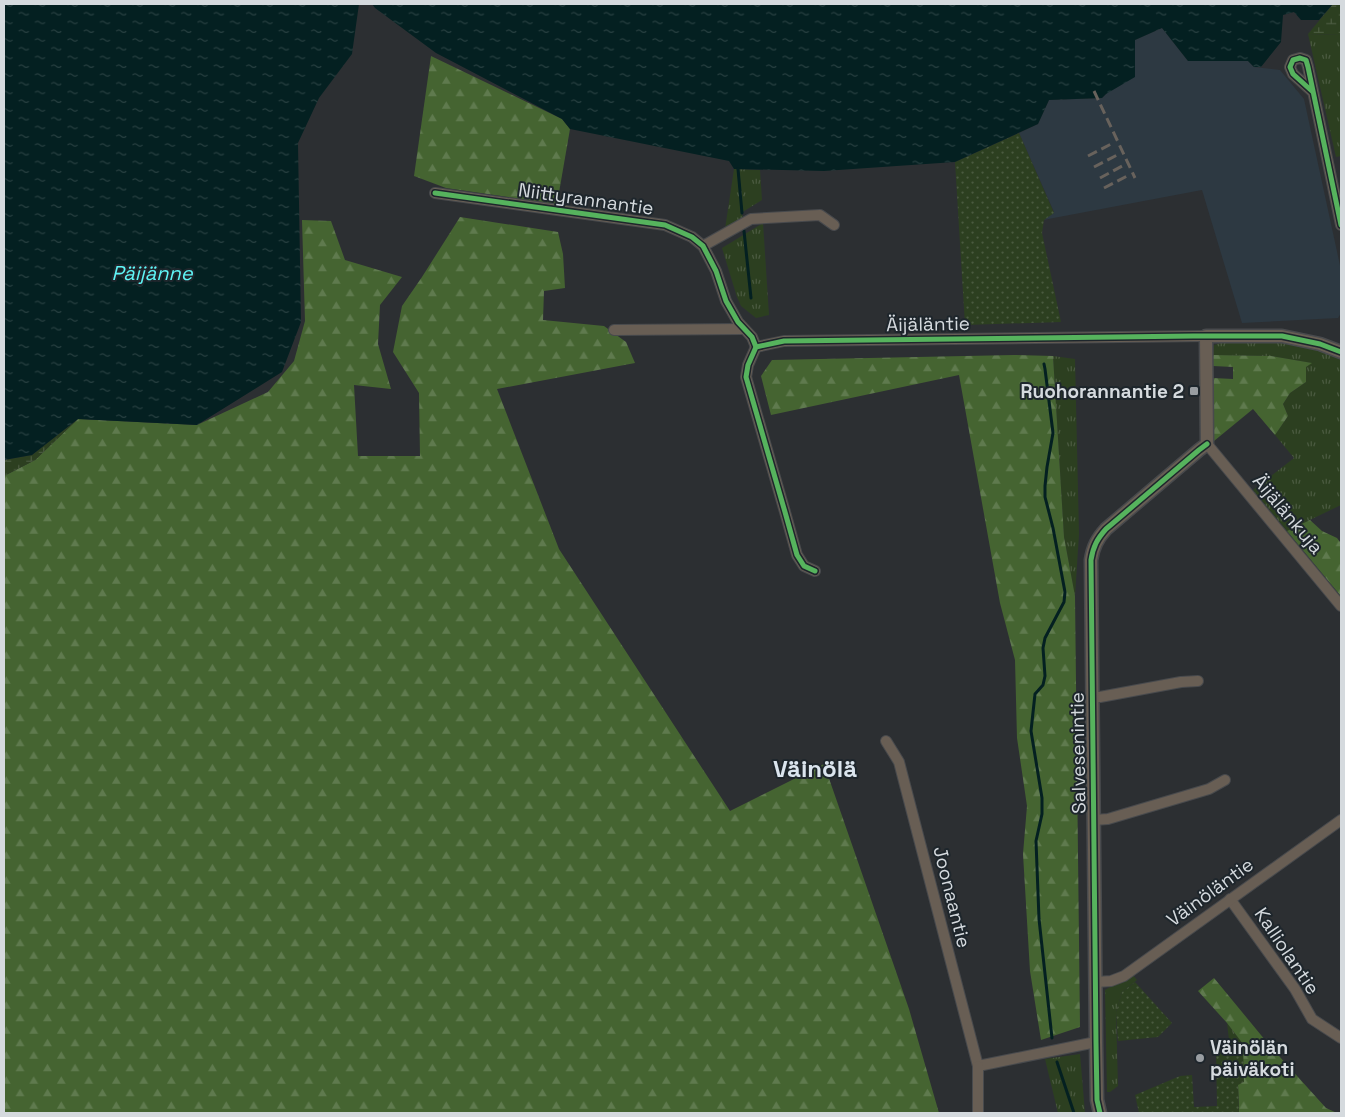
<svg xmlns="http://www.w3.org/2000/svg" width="1345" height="1117" font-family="'Space Grotesk',sans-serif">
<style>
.built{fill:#2d3942}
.grass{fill:url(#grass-tufts)}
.forest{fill:url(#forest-firs)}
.wetland{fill:url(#wetland-marsh)}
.park{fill:url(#park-dots)}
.water{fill:url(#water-ripples)}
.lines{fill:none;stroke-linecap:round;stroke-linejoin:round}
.stream{stroke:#042021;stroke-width:3}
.minor-casing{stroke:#484a4d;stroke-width:12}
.tertiary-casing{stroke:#484a4d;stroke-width:15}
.minor{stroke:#685e54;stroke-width:10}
.tertiary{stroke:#685e54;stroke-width:12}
.rail{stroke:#68625c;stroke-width:3;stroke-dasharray:10 5;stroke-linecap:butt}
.cycleway-casing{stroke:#1e262c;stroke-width:8}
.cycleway{stroke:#56b35d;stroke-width:5}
.poi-dot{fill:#9a9ea2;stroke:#1e262c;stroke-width:2}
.labels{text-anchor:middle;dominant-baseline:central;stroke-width:4;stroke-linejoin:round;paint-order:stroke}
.street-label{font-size:19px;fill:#d5dade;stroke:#1e262c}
.poi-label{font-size:19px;font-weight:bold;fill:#d5dade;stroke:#1e262c;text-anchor:end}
.water-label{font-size:20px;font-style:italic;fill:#5ff5f6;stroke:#1e262c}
.district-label{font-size:24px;font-weight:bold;fill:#dbe5ee;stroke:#1e262c}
</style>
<defs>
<pattern id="grass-tufts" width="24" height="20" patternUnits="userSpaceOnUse" patternTransform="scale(1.25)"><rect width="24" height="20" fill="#2c3f20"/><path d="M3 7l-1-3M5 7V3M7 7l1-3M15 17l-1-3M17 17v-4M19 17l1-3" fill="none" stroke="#4a5a40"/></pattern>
<pattern id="forest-firs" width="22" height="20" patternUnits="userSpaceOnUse" patternTransform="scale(1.25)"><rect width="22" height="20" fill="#456431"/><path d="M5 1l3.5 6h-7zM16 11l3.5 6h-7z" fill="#5f7a4e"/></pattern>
<pattern id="wetland-marsh" width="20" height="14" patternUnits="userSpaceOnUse" patternTransform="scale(1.25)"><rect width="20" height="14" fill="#2c3f20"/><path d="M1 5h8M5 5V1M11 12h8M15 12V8" fill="none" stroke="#4a5a40"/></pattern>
<pattern id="park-dots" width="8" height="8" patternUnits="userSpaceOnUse" patternTransform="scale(1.25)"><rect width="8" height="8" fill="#2c3f20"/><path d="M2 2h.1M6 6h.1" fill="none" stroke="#4a5a40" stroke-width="1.8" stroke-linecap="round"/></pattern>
<pattern id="water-ripples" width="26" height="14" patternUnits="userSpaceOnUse" patternTransform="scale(1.25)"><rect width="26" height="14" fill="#042021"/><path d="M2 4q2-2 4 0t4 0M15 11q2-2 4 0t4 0" fill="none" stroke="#284041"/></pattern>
</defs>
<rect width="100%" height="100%" fill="#2c2f32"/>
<!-- built -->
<path class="built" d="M1162 28 1188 61H1248L1254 67 1280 70 1304 99 1341 270V313L1338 318 1242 323 1202 190 1043 220 1054 212 1019 133 1038 124 1049 100 1102 98 1106 94 1135 40Z"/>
<!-- grass -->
<g class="grass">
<path d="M1308 34 1341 35V156L1336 157Z"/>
<path d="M734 169 760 170 762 200 741 213 744 218 725 229Z"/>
<path d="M763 223 769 315 756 318 741 306 737 297 722 248Z"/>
<path d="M1227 341C1269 341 1302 342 1341 359V505L1287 531 1253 490 1294 458 1275 435 1288 416 1283 404 1290 393 1306 382V367L1311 363 1271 356 1213 355 1214 345Z"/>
<path d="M1053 356 1075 359 1079 534 1075 596 1064 537Z"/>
<path d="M1132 974 1137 980 1122 992 1116 1012 1118 1086 1110 1092H1107L1105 990Z"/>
<path d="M1227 1023 1243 1044 1230 1048Z"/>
<path d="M1080 1054 1085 1113H1058L1045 1059Z"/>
</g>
<!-- forest -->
<g class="forest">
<path d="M431 56 562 119 570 129 557 204 446 188 414 176Z"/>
<path d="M460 217 558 232 563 254 565 288 544 291 543 320 604 326 626 342 635 363 497 389 559 549 730 811 824 764 909 1009 939 1113H4V476L35 460 78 419 197 425 268 392 294 361 305 321 302 220 331 221 345 260 402 277 380 305 378 344 391 389 354 385 358 456H420L419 393 393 352 402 306 422 277Z"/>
<path d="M1014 355 1053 356 1064 537 1075 596 1080 1027 1041 1040 1030 971 1023 854 1027 806 1017 738 1015 660 1000 603 959 375 771 415 761 376 772 360Z"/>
<path d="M1213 355 1271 356 1312 363 1306 367V382L1290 393 1283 404 1288 416 1275 435 1253 409 1214 441 1212 437 1213 378 1233 379V367L1213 366Z"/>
<path d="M1310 520 1322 531 1337 538 1340 542 1341 593 1340 595 1287 531Z"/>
<path d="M1214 978 1270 1046 1326 1108 1337 1113H1239L1238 1084 1243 1044 1227 1023 1198 991Z"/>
</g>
<!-- wetland -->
<g class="wetland">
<path d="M1333 4H1341V35L1308 34Z"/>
<path d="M78 419 35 460 4 476V460L32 455Z"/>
</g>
<!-- park -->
<g class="park">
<path d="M1019 133 1054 213 1044 220 1042 233 1061 322 965 325 955 162Z"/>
<path d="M1135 982 1172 1023 1158 1037 1118 1041 1116 1012 1122 992Z"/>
<path d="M1243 1044 1244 1082 1238 1085 1239 1113H1139L1135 1095 1180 1076 1192 1075 1194 1107 1217 1106 1216 1051Z"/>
</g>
<!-- water -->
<g class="water">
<path d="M4 4H359L352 54 319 98 298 143 301 322 282 372 197 425 78 419 32 455 4 460Z"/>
<path d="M372 4H1333L1319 20H1301L1294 12 1283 15 1281 42 1261 67H1254L1248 61H1188L1162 28 1135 40V77L1106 94 1102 98 1049 100 1038 124 955 162 824 171 734 169 729 161 570 129 562 119 436 53 375 8Z"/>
</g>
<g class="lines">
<!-- stream -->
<g class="stream">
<path d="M738 169 742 213"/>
<path d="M744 231 751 298"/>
<path d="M1044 364 1045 369 1053 433 1047 467 1045 486V497L1053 528 1065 592 1064 602 1045 638 1043 648 1045 676 1043 685 1035 694 1031 731 1042 798V814L1036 841 1039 919 1052 1038"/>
<path d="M1057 1062 1074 1113"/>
</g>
<!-- minor casing -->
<g class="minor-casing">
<g id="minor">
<path d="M1313 92 1293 74 1290 67 1293 60 1300 58 1306 60 1308 67 1341 225"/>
<path d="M435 193 665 225 692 237 703 246 716 271 726 301 738 322 752 337 756 347"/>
<path d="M703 246 751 219 820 215 834 225"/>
<path d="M614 330 744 329"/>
<path d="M1207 444 1341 606"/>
<path d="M815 571 804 566 797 555 785 512 746 377 748 365 756 347 784 341 1206 336"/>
<path d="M1093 697H1100L1181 682 1198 681"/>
<path d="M886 741 899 762 978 1066 1096 1042"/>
<path d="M1094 820 1108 819 1209 789 1225 780"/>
<path d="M1230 899 1295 989 1312 1019 1341 1038"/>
<path d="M1096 982 1111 981 1124 976 1341 820"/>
<path d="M978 1066V1113"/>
</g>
</g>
<!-- tertiary casing -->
<g class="tertiary-casing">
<path id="tertiary" d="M1100 1113 1097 1100 1096 1042 1091 560C1093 547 1097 539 1106 529L1199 450 1207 444 1206 336H1282L1320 344 1341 352"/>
</g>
<!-- minor -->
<use href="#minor" class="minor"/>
<!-- tertiary -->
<use href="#tertiary" class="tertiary"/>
<!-- rail -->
<g class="rail">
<path d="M1094 91 1135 178"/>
<path d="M1088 156 1113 143"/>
<path d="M1094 167 1119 154"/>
<path d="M1100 178 1124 165"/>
<path d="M1104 188 1129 175"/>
</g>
<!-- cycleway casing -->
<g class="cycleway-casing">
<g id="cycleway">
<path d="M1313 92 1293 74 1290 67 1293 60 1300 58 1306 60 1308 67 1341 225"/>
<path d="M435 193 665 225 692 237 703 246 716 271 726 301 738 322 752 337 756 347"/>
<path d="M815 571 804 566 797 555 785 512 746 377 748 365 756 347 784 341 1193 336H1282L1320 344 1341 352"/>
<path d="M1100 1113 1097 1100 1096 1042 1091 560C1093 547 1097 539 1106 529L1199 450 1207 444"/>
</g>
</g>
<!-- cycleway -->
<use href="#cycleway" class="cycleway"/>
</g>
<!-- markers -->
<g class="poi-dot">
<rect x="1189" y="386" width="10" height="10" rx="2.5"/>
<circle cx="1200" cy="1058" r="5"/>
</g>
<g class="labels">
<!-- street labels -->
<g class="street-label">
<text transform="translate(586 199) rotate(8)">Niittyrannantie</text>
<text transform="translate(928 324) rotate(-1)">Äijäläntie</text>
<text transform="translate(1288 514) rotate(50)">Äijälänkuja</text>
<text transform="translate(1078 753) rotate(-91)">Salvesenintie</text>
<text transform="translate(1210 892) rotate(-36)">Väinöläntie</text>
<text transform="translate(952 897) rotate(76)">Joonaantie</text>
<text transform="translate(1287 951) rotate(56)">Kalliolantie</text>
</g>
<!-- poi labels -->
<g class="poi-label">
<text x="1184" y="391">Ruohorannantie 2</text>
<text x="1210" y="1047" text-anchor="start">Väinölän<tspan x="1210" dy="22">päiväkoti</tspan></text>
</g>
<!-- water labels -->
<g class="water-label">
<text x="152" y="273">Päijänne</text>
</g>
<!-- district labels -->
<g class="district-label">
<text x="815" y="768">Väinölä</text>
</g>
</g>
<!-- border -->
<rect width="1345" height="1117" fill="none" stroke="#d5dade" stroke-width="10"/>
</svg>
